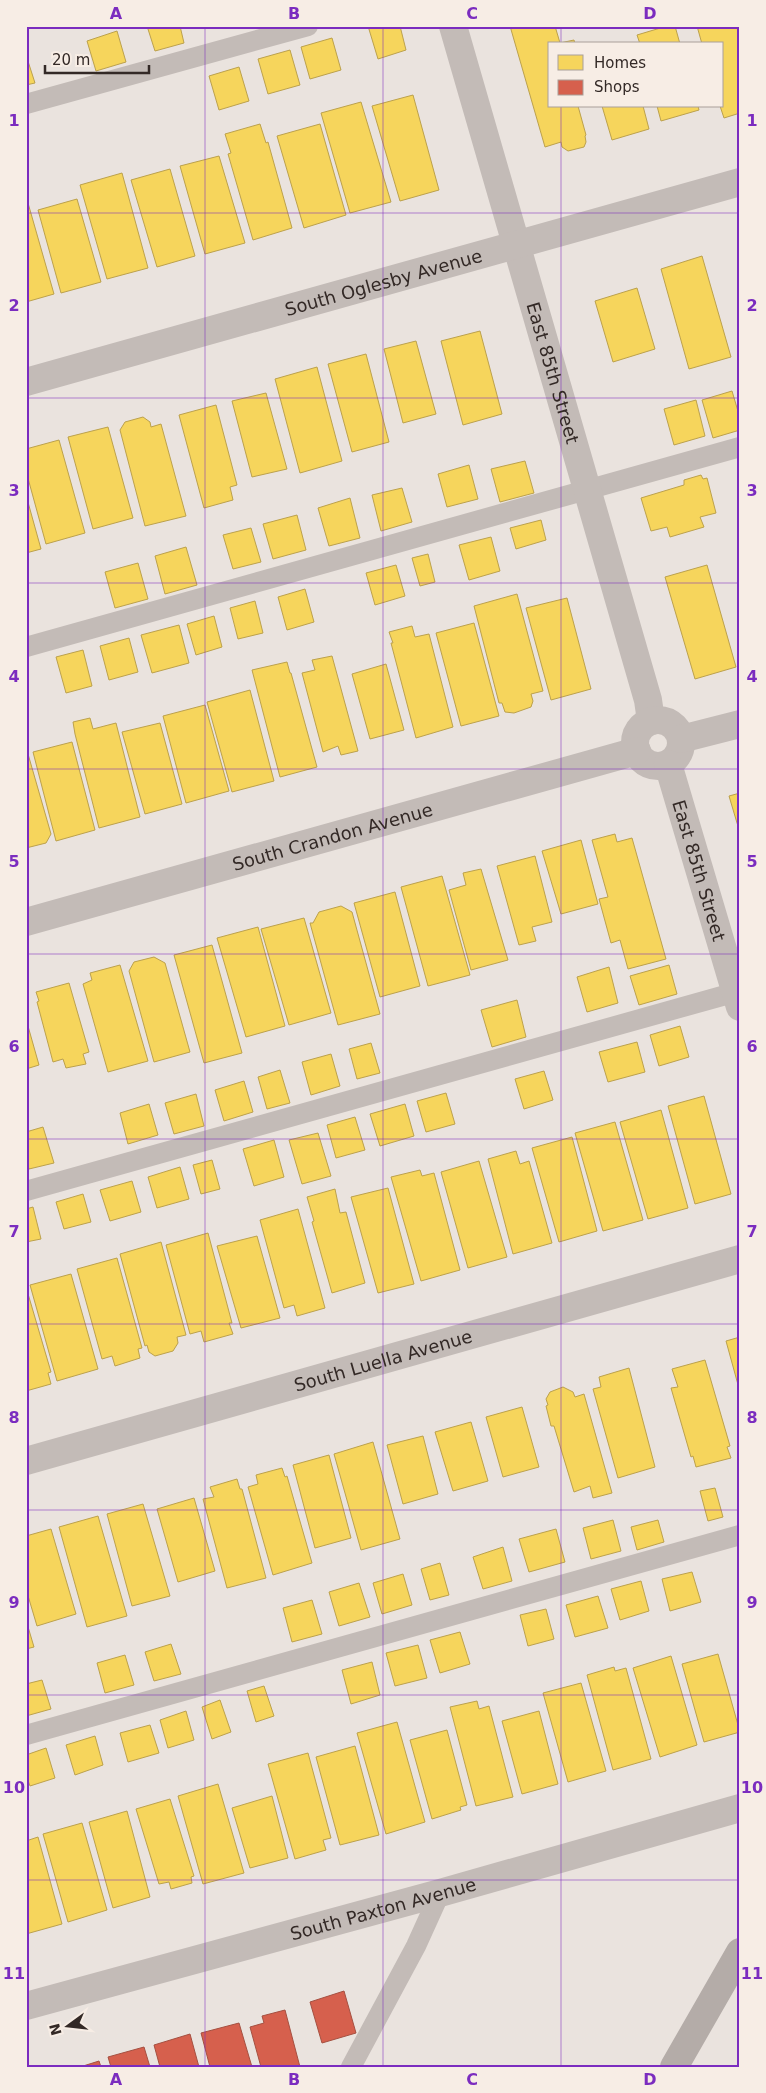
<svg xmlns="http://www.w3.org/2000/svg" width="766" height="2093" font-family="'DejaVu Sans',sans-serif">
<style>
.homes{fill:#f6d55c;stroke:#bca14c}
.shops{fill:#d6604d;stroke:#a55041}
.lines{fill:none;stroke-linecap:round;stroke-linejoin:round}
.lane{stroke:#c3bbb7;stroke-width:20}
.street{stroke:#c3bbb7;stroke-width:28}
.secondary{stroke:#b4aca8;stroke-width:28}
.grid{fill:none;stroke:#7b2cbf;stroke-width:1;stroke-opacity:0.55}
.labels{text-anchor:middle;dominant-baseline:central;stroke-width:5;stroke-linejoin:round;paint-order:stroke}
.street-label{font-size:18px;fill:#332926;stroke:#f7ede5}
.neatline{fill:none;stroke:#7b2cbf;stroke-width:2}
.grid-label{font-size:16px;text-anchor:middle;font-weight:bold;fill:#7b2cbf}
</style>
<rect width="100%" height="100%" fill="#eae3de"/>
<!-- homes -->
<g class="homes">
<path d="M147 26H180L184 43 155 51Z"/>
<path d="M368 26H400L406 50 378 59Z"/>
<path d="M510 26H555L560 43 574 40 575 44H550V106H578L586 135 585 136 586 142 584 147 568 151 562 147 561 142 545 147Z"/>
<path d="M667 26H675L680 44H640L637 35Z"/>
<path d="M697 26H740V113L724 118 720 106H722V44H702Z"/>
<path d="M117 31 126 62 96 71 87 41Z"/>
<path d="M332 38 341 70 310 79 301 47Z"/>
<path d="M290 50 300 85 268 94 258 59Z"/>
<path d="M26 55 35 83 26 85Z"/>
<path d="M239 67 249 101 219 110 209 76Z"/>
<path d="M413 95 439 190 400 201 372 106Z"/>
<path d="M361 102 391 202 350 213 321 113Z"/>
<path d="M602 106H643L649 129 612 140Z"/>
<path d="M657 106H698L699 110 661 121Z"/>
<path d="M260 124 266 143 268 142 292 228 253 240 228 154 231 153 225 134Z"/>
<path d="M320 124 346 215 304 228 277 136Z"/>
<path d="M219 156 245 243 205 254 180 166Z"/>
<path d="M170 169 195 256 157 267 131 180Z"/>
<path d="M122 173 148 268 107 279 80 185Z"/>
<path d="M26 196 54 294 26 302Z"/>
<path d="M77 199 101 282 61 293 38 210Z"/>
<path d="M702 256 731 357 689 369 661 269Z"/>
<path d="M637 288 655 349 613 362 595 301Z"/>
<path d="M480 331 502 414 463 425 441 341Z"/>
<path d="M416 341 436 414 403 423 384 349Z"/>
<path d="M366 354 389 442 352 452 328 364Z"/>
<path d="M317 367 342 461 300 473 275 379Z"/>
<path d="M732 391 740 418V430L713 438 702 400Z"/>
<path d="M266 393 287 469 252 477 232 401Z"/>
<path d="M696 400 705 436 674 445 664 409Z"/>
<path d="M216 405 237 485 230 487 233 500 204 508 179 415Z"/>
<path d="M143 417 150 422 151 427 161 424 186 516 145 526 120 430 125 422Z"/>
<path d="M108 427 133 518 93 529 68 437Z"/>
<path d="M59 440 85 533 46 544 26 471V449Z"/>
<path d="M525 461 534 493 500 502 491 469Z"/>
<path d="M469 465 478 499 447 507 438 474Z"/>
<path d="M701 475 703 479 707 478 716 513 700 517 704 527 670 537 667 527 651 531 641 498 684 485V480Z"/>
<path d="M402 488 412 522 381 531 372 495Z"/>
<path d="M26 495 41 549 26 553Z"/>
<path d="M350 498 360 538 329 546 318 508Z"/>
<path d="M297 515 306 550 273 559 263 524Z"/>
<path d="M541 520 546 540 516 549 510 528Z"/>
<path d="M251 528 261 562 233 569 223 535Z"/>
<path d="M491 537 500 571 469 580 459 545Z"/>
<path d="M186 547 197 585 165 594 155 556Z"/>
<path d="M428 554 435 582 420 586 412 558Z"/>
<path d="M138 563 148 599 115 608 105 572Z"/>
<path d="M396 565 405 596 375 605 366 573Z"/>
<path d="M707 565 736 667 695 679 665 577Z"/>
<path d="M305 589 314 622 287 630 278 597Z"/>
<path d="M517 594 543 691 531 694 533 701 531 707 514 713 505 712 502 703H499L474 606Z"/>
<path d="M567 598 591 689 551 700 526 608Z"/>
<path d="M255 601 263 633 238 639 230 608Z"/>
<path d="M214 616 222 647 196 655 187 624Z"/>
<path d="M474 623 499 716 461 726 436 633Z"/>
<path d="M179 625 189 663 152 673 141 635Z"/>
<path d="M412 626 415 637 429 634 453 727 416 738 391 643H393L389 632Z"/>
<path d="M129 638 138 672 109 680 100 646Z"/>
<path d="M83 650 92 686 66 693 56 657Z"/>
<path d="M332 656 358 751 341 755 338 746 323 752 302 673 315 670 312 660Z"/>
<path d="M287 662 290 673H291L317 767 280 777 252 670Z"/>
<path d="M386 664 404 730 370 739 352 674Z"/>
<path d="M250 690 274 781 232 792 207 702Z"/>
<path d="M205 705 229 791 186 803 163 716Z"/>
<path d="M90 718 93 729 116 723 140 817 99 828 75 734 73 722Z"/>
<path d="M160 723 182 804 145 814 122 732Z"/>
<path d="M72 742 95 830 56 841 33 752Z"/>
<path d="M26 747 51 834 46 843 26 848Z"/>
<path d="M740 793V833L729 796Z"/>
<path d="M615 834 617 842 632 838 666 959 628 969 620 940 611 943 599 899 608 897 592 840Z"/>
<path d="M581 840 598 904 561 914 542 851Z"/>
<path d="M535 856 552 922 532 927 536 941 519 945 497 866Z"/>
<path d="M481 869 508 960 471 970 449 890 466 885 463 873Z"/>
<path d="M442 876 470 975 428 986 401 887Z"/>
<path d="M395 892 420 986 380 997 354 903Z"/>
<path d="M341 906 352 912 380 1014 338 1025 310 923H313L319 912Z"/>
<path d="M304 918 331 1013 289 1025 261 929Z"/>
<path d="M258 927 285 1026 246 1037 217 938Z"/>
<path d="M212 945 242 1053 204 1063 174 955Z"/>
<path d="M154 957 165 963 190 1052 154 1062 129 971 134 962Z"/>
<path d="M120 965 148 1061 108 1072 83 984 92 980 90 973Z"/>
<path d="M669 965 677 994 639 1005 630 976Z"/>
<path d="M609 967 618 1003 587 1012 577 977Z"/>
<path d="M69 983 89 1052 83 1054 86 1064 66 1068 63 1059 53 1062 37 1002 39 1001 36 992Z"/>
<path d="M517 1000 526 1037 492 1047 481 1010Z"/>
<path d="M26 1019 39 1065 26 1069Z"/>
<path d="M680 1026 689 1057 659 1066 650 1035Z"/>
<path d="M637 1042 645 1072 608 1082 599 1052Z"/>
<path d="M371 1043 380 1073 357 1079 349 1049Z"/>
<path d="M331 1054 340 1086 311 1095 302 1062Z"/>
<path d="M280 1070 290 1103 267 1109 258 1077Z"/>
<path d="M544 1071 553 1100 524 1109 515 1079Z"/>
<path d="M244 1081 253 1112 224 1121 215 1090Z"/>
<path d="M446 1093 455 1124 426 1132 417 1101Z"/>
<path d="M196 1094 204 1126 174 1134 165 1103Z"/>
<path d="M704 1096 731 1194 695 1204 668 1106Z"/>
<path d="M149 1104 158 1135 128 1144 120 1113Z"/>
<path d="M405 1104 414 1136 380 1146 370 1114Z"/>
<path d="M661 1110 688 1208 648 1219 620 1122Z"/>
<path d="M355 1117 365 1150 336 1158 327 1125Z"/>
<path d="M615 1122 643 1220 603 1231 575 1133Z"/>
<path d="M43 1127 54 1163 29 1169 26 1159V1132Z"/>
<path d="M318 1133 331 1176 302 1184 289 1140Z"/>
<path d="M572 1137 597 1231 559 1242 532 1148Z"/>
<path d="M274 1140 284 1177 254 1186 243 1149Z"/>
<path d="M516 1151 520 1164 529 1161 552 1243 513 1254 488 1159Z"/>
<path d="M212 1160 220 1189 201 1194 193 1165Z"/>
<path d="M479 1161 507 1257 468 1268 441 1172Z"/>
<path d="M180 1167 189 1199 157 1208 148 1177Z"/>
<path d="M420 1170 422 1176 434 1173 460 1270 421 1281 391 1177Z"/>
<path d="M132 1181 141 1212 110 1221 100 1190Z"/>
<path d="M388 1188 414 1284 378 1293 351 1197Z"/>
<path d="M335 1189 340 1213 346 1212 365 1283 332 1293 312 1222 314 1221 307 1197Z"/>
<path d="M83 1194 91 1222 64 1229 56 1202Z"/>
<path d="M33 1207 41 1239 26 1242V1209Z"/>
<path d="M298 1209 325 1308 297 1316 294 1305 284 1308 260 1220Z"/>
<path d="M208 1233 232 1323H229L233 1334 204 1342 201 1331 190 1334 166 1245Z"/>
<path d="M257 1236 280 1318 241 1328 217 1246Z"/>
<path d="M161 1242 186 1335 177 1337 178 1343 173 1351 155 1356 149 1352 147 1345 145 1346 120 1254Z"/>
<path d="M117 1258 142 1348 138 1349 140 1358 115 1366 112 1356 102 1359 77 1269Z"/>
<path d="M71 1274 98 1369 57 1381 30 1285Z"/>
<path d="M26 1287 51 1372 48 1373 51 1384 26 1391Z"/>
<path d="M740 1337V1392L726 1341Z"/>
<path d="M705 1360 730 1446 727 1447 731 1458 696 1467 693 1456 691 1457 671 1388 678 1387 672 1369Z"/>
<path d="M629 1368 655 1467 618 1478 593 1389 601 1387 599 1377Z"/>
<path d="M563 1387 573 1392 575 1397 584 1394 612 1493 593 1498 590 1486 574 1492 554 1426H551L546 1406 548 1405 546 1399 550 1392Z"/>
<path d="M522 1407 539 1467 503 1477 486 1417Z"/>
<path d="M471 1422 488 1481 453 1491 435 1432Z"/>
<path d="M423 1436 438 1494 403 1504 387 1445Z"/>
<path d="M373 1442 400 1539 361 1550 334 1454Z"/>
<path d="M329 1455 351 1538 315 1548 293 1465Z"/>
<path d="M282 1468 285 1477 287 1476 312 1563 273 1575 248 1487 258 1484 256 1475Z"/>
<path d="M237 1479 240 1489H242L266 1578 227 1588 203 1499 214 1497 210 1487Z"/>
<path d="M715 1488 723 1517 708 1521 700 1491Z"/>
<path d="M194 1498 215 1571 178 1582 157 1509Z"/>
<path d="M143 1504 170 1596 132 1606 107 1514Z"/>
<path d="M98 1516 127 1616 87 1627 59 1527Z"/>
<path d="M613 1520 621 1551 591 1559 583 1528Z"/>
<path d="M658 1520 664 1542 637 1550 631 1527Z"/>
<path d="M51 1529 76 1614 37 1626 26 1589V1536Z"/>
<path d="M556 1529 565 1562 529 1572 519 1539Z"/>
<path d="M503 1547 512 1581 483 1589 473 1557Z"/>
<path d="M440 1563 449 1595 430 1600 421 1569Z"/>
<path d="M692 1572 701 1602 670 1611 662 1579Z"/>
<path d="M403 1574 412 1605 382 1614 373 1583Z"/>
<path d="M641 1581 649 1611 620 1620 611 1589Z"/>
<path d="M359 1583 370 1617 339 1626 329 1592Z"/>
<path d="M598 1596 608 1628 575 1637 566 1605Z"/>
<path d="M312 1600 322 1634 292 1642 283 1608Z"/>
<path d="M546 1609 554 1639 528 1646 520 1615Z"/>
<path d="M26 1620 34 1647 26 1649Z"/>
<path d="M460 1632 470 1664 440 1673 430 1640Z"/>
<path d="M171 1644 181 1674 154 1681 145 1652Z"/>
<path d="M418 1645 427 1678 395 1686 386 1653Z"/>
<path d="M718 1654 740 1732 704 1742 682 1664Z"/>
<path d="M125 1655 134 1685 105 1693 97 1663Z"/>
<path d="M671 1656 697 1745 660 1757 633 1668Z"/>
<path d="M372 1662 380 1695 351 1704 342 1670Z"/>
<path d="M614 1667 615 1671 626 1668 651 1759 613 1770 587 1675Z"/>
<path d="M42 1680 51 1709 26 1716V1684Z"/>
<path d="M581 1683 606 1771 568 1782 543 1693Z"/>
<path d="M264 1686 274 1716 256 1722 247 1691Z"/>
<path d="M220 1700 231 1732 212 1739 202 1707Z"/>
<path d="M477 1701 479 1709 489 1706 513 1797 476 1806 450 1707Z"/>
<path d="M186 1711 194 1740 168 1748 160 1720Z"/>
<path d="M539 1711 558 1784 522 1794 502 1721Z"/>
<path d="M397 1722 425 1822 386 1834 357 1733Z"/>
<path d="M150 1725 159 1753 128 1762 120 1733Z"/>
<path d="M447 1730 467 1805 460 1807 461 1810 432 1819 410 1740Z"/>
<path d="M95 1736 103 1765 75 1775 66 1745Z"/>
<path d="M355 1746 379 1835 340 1845 316 1757Z"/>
<path d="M46 1748 55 1778 30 1786 26 1775V1755Z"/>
<path d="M308 1753 331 1838 323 1840 326 1850 295 1859 268 1764Z"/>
<path d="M218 1784 244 1873 203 1884 178 1796Z"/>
<path d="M272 1796 288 1858 250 1868 232 1808Z"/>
<path d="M170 1799 194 1876 191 1877 192 1883 171 1889 169 1882 159 1884 136 1809Z"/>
<path d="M127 1811 150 1897 113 1908 89 1822Z"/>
<path d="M82 1823 107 1910 68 1922 43 1834Z"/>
<path d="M38 1837 62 1924 26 1934V1841Z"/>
</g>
<!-- shops -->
<g class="shops">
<path d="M344 1991 356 2033 322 2043 310 2002Z"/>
<path d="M285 2010 300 2067H261L250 2027 264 2023 262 2016Z"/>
<path d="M239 2023 252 2067H210L201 2033Z"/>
<path d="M190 2034 199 2067H160L154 2045Z"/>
<path d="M144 2047 150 2067H111L108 2057Z"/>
<path d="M99 2061 101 2067H80Z"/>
</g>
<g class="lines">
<!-- lane -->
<g class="lane">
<path d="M26 104 308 26"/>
<path d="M26 647 740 447"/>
<path d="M26 1191 740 991"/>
<path d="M26 1735 740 1535"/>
<path d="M351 2067 416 1946 440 1893"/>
</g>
<!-- street -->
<g class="street">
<path id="s1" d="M453 26 648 700 651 721"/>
<path id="s2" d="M26 382 740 182"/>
<circle cx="658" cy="743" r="23"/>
<path d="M681 739 740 724"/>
<path id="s3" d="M668 764 740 1007"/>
<path id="s4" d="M26 922 637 751"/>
<path id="s5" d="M26 1461 740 1259"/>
<path id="s6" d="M26 2006 440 1893 740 1808"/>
</g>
<!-- secondary -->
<path class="secondary" d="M674 2067 740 1952"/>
</g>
<!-- grid -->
<path class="grid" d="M205 26V2067M383 26V2067M561 26V44M561 106V2067M26 213H740M26 398H740M26 583H740M26 769H740M26 954H740M26 1139H740M26 1324H740M26 1510H740M26 1695H740M26 1880H740"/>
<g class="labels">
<!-- street labels -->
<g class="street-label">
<text stroke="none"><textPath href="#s2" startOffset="371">South Oglesby Avenue</textPath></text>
<text stroke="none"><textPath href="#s1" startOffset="361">East 85th Street</textPath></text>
<text stroke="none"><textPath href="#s4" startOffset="318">South Crandon Avenue</textPath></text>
<text stroke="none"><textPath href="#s3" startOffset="111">East 85th Street</textPath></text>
<text stroke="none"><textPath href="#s5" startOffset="371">South Luella Avenue</textPath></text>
<text stroke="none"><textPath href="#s6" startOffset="370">South Paxton Avenue</textPath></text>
</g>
</g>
<!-- border -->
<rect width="766" height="2093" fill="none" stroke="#f7ede5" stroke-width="55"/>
<!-- legend -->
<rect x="548" y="42" width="175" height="65" fill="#f7ede5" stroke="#a99f99"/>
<rect x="558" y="55" width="25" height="15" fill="#f6d55c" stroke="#a99f99"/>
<text x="594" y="68" font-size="15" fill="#332926">Homes</text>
<rect x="558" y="80" width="25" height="15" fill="#d6604d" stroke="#a99f99"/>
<text x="594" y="92" font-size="15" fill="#332926">Shops</text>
<!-- north arrow -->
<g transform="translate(68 2026) rotate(255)" stroke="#f7ede5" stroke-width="4" paint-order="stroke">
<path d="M0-4L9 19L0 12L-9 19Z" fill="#332926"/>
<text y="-8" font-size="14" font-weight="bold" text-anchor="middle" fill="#332926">N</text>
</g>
<!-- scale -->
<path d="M45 65v8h104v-8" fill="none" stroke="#332926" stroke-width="2.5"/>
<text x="52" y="65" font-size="15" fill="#332926" stroke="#f7ede5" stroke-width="4" paint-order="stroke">20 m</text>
<rect x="28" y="28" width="710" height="2038" class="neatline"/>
<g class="grid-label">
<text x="116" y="19">A</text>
<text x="294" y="19">B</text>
<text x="472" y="19">C</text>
<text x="650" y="19">D</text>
<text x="14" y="126">1</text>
<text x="752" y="126">1</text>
<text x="14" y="311">2</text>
<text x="752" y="311">2</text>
<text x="14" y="496">3</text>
<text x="752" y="496">3</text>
<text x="14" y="682">4</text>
<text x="752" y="682">4</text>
<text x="14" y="867">5</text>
<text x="752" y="867">5</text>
<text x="14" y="1052">6</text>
<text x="752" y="1052">6</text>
<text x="14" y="1237">7</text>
<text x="752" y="1237">7</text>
<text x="14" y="1423">8</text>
<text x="752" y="1423">8</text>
<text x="14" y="1608">9</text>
<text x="752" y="1608">9</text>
<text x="14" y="1793">10</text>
<text x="752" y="1793">10</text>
<text x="14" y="1979">11</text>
<text x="752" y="1979">11</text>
<text x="116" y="2085">A</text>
<text x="294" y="2085">B</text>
<text x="472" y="2085">C</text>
<text x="650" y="2085">D</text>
</g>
</svg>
